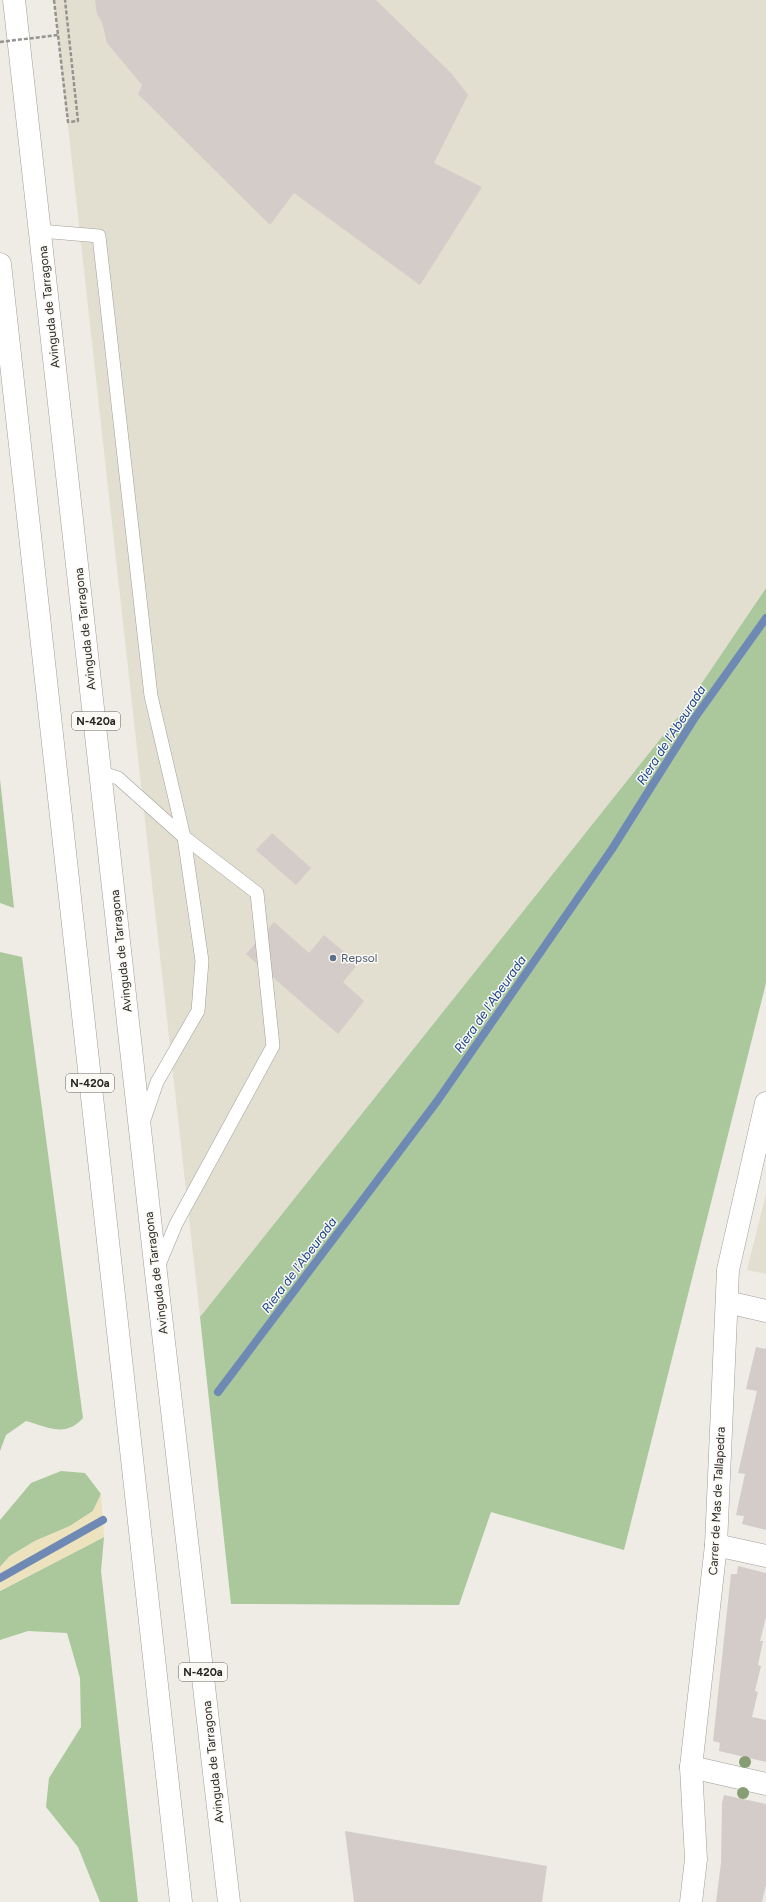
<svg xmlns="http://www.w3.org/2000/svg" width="766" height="1902" font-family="Figtree,sans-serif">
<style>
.built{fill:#e2dfd1}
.green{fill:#aac89c}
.sand{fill:#ece2bd}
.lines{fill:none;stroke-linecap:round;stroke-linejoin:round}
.stream{stroke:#6f89b5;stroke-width:8}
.building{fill:#d3ccc8}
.service-casing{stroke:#9f9e98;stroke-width:14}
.minor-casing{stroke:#9f9e98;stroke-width:23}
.primary-casing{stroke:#9f9e98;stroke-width:23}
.path{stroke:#95938e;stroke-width:2.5;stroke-dasharray:4 2;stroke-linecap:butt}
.service{stroke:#fff;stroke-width:13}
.minor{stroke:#fff;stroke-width:22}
.primary{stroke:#fff;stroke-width:22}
.path-bridge{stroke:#95938e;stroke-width:2.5;stroke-dasharray:4 2;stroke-linecap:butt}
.tree{fill:#879d76}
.service-dot{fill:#5c6f8a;stroke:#fbf9f3;stroke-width:1.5}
.labels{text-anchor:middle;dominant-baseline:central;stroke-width:3;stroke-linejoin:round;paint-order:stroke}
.shield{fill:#fbf9f3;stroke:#676562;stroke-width:1}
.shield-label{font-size:11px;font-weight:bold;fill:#272624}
.street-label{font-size:12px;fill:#272624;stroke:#fbf9f3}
.service-label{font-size:12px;fill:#4e5e75;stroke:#fbf9f3;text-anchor:start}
.water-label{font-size:13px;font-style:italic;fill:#18448c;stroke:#fbf9f3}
</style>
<rect width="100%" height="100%" fill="#eeece5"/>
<!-- built -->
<g class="built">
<path d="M54 0H766V588L685 708 200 1317Z"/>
<path d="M766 1194V1274L747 1270Z"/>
</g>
<!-- green -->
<g class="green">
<path d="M766 588V983L624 1550 491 1512 459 1605 231 1604 200 1317 685 708Z"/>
<path d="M0 779 14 908 0 903Z"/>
<path d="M0 952 22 957 83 1418C65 1438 48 1427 26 1421L6 1435 0 1451Z"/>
<path d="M61 1471 85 1473 101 1494 93 1511 70 1526 35 1541 10 1556 0 1567V1520L31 1483Z"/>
<path d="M104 1537 101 1571 138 1902H100L78 1847 46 1807 49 1778 81 1727 80 1678 67 1633 28 1631 0 1640V1591Z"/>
</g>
<!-- sand -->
<path class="sand" d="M101 1494 104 1537 0 1591V1567L10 1556 35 1541 70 1526 93 1511Z"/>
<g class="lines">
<!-- stream -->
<g class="stream">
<path d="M218 1392 438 1100 612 849 694 719 766 618"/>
<path d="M0 1578 103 1520"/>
</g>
</g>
<!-- building -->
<g class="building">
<path d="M95 0H376L452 74 468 95 434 163 482 187 420 285 294 193 270 225 138 94 142 85 107 43 102 22 97 14Z"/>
<path d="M272 833 311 868 296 885 256 850Z"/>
<path d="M274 922 309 953 324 935 358 964 343 982 364 1001 338 1034 246 954Z"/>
<path d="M766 1346V1530L742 1524 744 1516 736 1515 745 1474 738 1473 757 1391 746 1389 756 1347 765 1349Z"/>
<path d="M738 1566 766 1573V1617L760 1641H763L758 1665 761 1666 755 1691 758 1692 752 1717 766 1720V1762L719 1751 720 1743 713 1741 731 1574H737Z"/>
<path d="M724 1795 766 1804V1885L762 1902H716L721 1863 722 1803Z"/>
<path d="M345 1831 547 1866 542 1902H354Z"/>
</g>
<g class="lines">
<!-- service casing -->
<g class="service-casing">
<g id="service">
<path d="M40 231 99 236 151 696 184 837 202 961 198 1011 157 1082 143 1123"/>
<path d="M102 773 118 778 184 837 257 893 273 1046 176 1224 158 1267"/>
</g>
</g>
<!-- minor casing -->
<g class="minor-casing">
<g id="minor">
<path d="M727 1302 766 1311"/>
<path d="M716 1545 766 1556"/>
<path d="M691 1767 766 1784"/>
<path d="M691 1902 696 1859 691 1767 716 1545 728 1270 766 1103"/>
</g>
</g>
<!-- primary casing -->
<g class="primary-casing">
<g id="primary">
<path d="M14 0 156 1273 229 1902"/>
<path d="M0 264 181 1902"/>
</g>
</g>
<!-- path -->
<path class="path" d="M54 0 68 122 78 121 65 0"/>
<!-- service -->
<use href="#service" class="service"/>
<!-- minor -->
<use href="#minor" class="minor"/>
<!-- primary -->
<use href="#primary" class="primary"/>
<!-- path-bridge -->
<path class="path-bridge" d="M0 42 58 35"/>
</g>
<!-- trees -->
<g class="tree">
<circle cx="745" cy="1762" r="6"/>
<circle cx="743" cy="1793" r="6"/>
</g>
<!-- markers -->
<circle class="service-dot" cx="333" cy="958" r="4"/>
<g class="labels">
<!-- shield labels -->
<g class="shield">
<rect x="72" y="712" width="48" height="18" rx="3"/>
<rect x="66" y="1074" width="48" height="18" rx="3"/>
<rect x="179" y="1663" width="48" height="18" rx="3"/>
</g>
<g class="shield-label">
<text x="96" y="721">N-420a</text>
<text x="90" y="1083">N-420a</text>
<text x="203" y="1672">N-420a</text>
</g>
<!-- street labels -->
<g class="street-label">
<text transform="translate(49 307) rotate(-96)">Avinguda de Tarragona</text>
<text transform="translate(85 629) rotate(-96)">Avinguda de Tarragona</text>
<text transform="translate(121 951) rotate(-96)">Avinguda de Tarragona</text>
<text transform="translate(156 1273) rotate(-97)">Avinguda de Tarragona</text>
<text transform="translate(717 1501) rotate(-87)">Carrer de Mas de Tallapedra</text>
<text transform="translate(213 1762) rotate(-96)">Avinguda de Tarragona</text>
</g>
<!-- service labels -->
<g class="service-label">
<text x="341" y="958">Repsol</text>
</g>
<!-- water labels -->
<g class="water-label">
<text transform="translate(671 735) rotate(-57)">Riera de l'Abeurada</text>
<text transform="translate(490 1004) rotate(-55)">Riera de l'Abeurada</text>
<text transform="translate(299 1265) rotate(-53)">Riera de l'Abeurada</text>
</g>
</g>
</svg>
